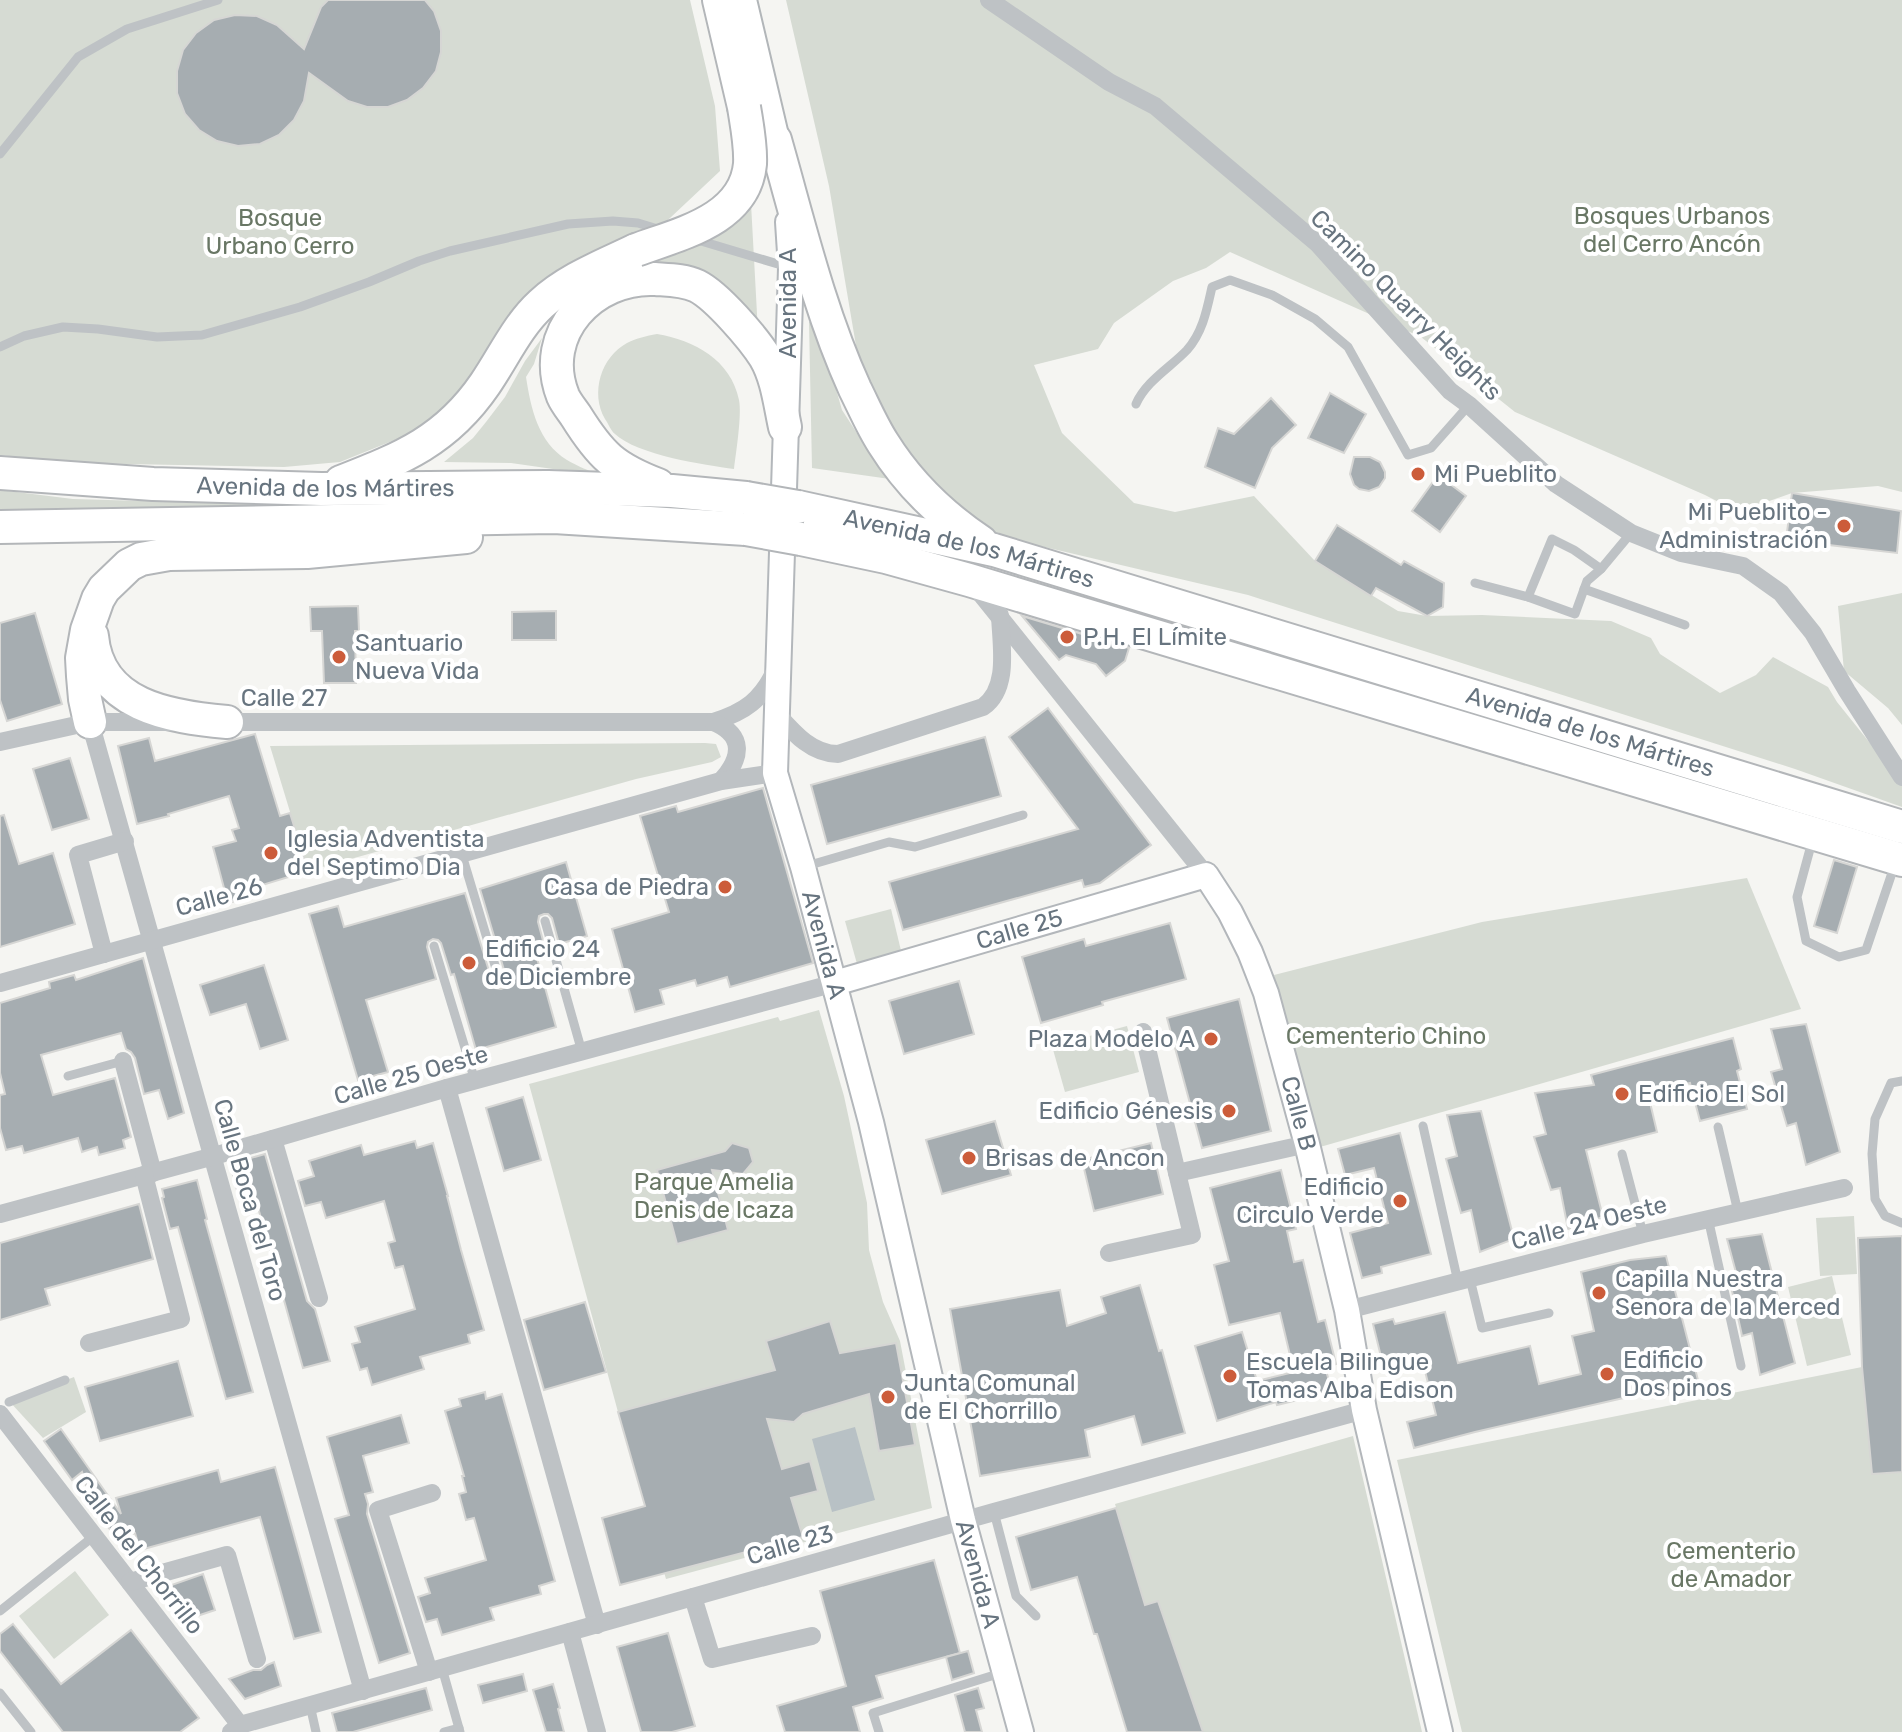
<svg xmlns="http://www.w3.org/2000/svg" width="1902" height="1732" font-family="Rubik,sans-serif">
<style>
.green{fill:#d6dbd3}
.water{fill:#b8c1c5}
.building{fill:#a6adb1;stroke:#d6d6d4;stroke-width:2}
.lines{fill:none;stroke-linecap:round;stroke-linejoin:round}
.secondary-casing{stroke:#b3b7bb;stroke-width:28}
.primary-casing{stroke:#b2b6b9;stroke-width:32}
.highway-casing{stroke:#b3b6b9;stroke-width:36}
.lane{stroke:#bec2c5;stroke-width:9}
.street{stroke:#bec2c5;stroke-width:18}
.secondary{stroke:#fff;stroke-width:24}
.primary{stroke:#fff;stroke-width:28}
.highway{stroke:#fff;stroke-width:32}
.highway-bridge-casing{stroke:#b3b6b9;stroke-width:36;stroke-linecap:butt}
.highway-bridge{stroke:#fff;stroke-width:32}
.poi-dot{fill:#cc5c3a;stroke:#fff;stroke-width:3}
.labels{text-anchor:middle;dominant-baseline:central;stroke-width:8;stroke-linejoin:round;paint-order:stroke}
.park-label{font-size:24px;fill:#697765;stroke:#fff}
.street-label{font-size:24px;fill:#67747f;stroke:#fff}
.poi-label{font-size:24px;fill:#67747f;stroke:#fff;text-anchor:start}
</style>
<rect width="100%" height="100%" fill="#f5f5f2"/>
<!-- green -->
<g class="green">
<path d="M0 0H690L715 106 720 171 653 234 544 288 446 412 412 433 340 462 284 467 75 463 0 455Z"/>
<path d="M786 0H1902V492L1878 486 1792 493 1738 512 1705 495 1515 412 1421 337 1230 252 1206 268 1173 281 1114 323 1098 349 1034 365 1062 433 1134 503 1175 512 1254 496 1315 561 1398 611 1427 616 1482 615 1611 621 1651 638 1660 654 1720 693 1756 675 1773 657 1828 687 1837 702 1902 783V807L1795 769 1248 595 998 536 938 488 864 393 829 186Z"/>
<path d="M750 185 758 332 746 333 648 265 696 242Z"/>
<path d="M809 322 817 323 842 410 866 447 897 480 812 468Z"/>
<path d="M657 334C694 340 731 360 739 400 742 415 736 452 734 469 705 465 637 455 615 434 611 431 608 423 605 419 590 393 601 357 627 343 637 338 646 336 657 334Z"/>
<path d="M542 338 534 364 526 377C531 409 538 442 567 460 577 466 590 471 602 476L511 463 444 462 473 438 486 422 505 397 525 361Z"/>
<path d="M0 490 73 499 212 503 377 504 496 502 0 513Z"/>
<path d="M1902 593V725L1888 708 1844 671 1838 606Z"/>
<path d="M705 743 716 744 721 757 712 762 636 779 308 871 270 746Z"/>
<path d="M1747 878 1801 1009 1320 1147 1274 975 1482 922Z"/>
<path d="M891 909 903 959 859 971 845 921Z"/>
<path d="M819 1010 844 1096 867 1203 869 1250 883 1302 900 1341 932 1508 666 1579 618 1412 529 1084 778 1017 780 1021Z"/>
<path d="M1127 1026 1139 1072 1065 1092 1052 1046Z"/>
<path d="M1854 1216 1857 1274 1820 1276 1816 1218Z"/>
<path d="M1832 1276 1851 1355 1807 1366 1788 1287Z"/>
<path d="M1862 1367 1872 1474 1902 1472V1732H1462L1397 1460Z"/>
<path d="M74 1377 86 1412 43 1438 10 1402Z"/>
<path d="M1353 1436 1422 1732H1203L1158 1601 1145 1605 1115 1504Z"/>
<path d="M75 1571 109 1615 54 1659 19 1616Z"/>
</g>
<!-- water -->
<path class="water" d="M855 1427 875 1500 832 1512 812 1439Z"/>
<!-- building -->
<g class="building">
<path d="M328 0H425L434 11 441 31V52L436 71 423 88 407 100 388 107H367L348 101 309 73 304 101 294 120 279 135 260 144 238 146 217 141 199 130 185 114 177 93V71L183 50 196 33 214 20 235 15 257 16 277 25 304 49 321 7Z"/>
<path d="M1330 393 1366 414 1344 453 1308 438Z"/>
<path d="M1271 398 1296 425 1272 448 1255 488 1205 467 1218 428 1234 434Z"/>
<path d="M1354 457H1370L1380 462 1385 472V478L1379 487 1369 491 1359 489 1354 485 1350 474Z"/>
<path d="M1438 475 1466 496 1440 532 1412 511Z"/>
<path d="M1792 493 1901 511 1897 553 1786 540Z"/>
<path d="M1337 525 1401 565 1404 561 1444 583 1443 607 1427 616 1376 588 1371 596 1315 561Z"/>
<path d="M358 606 359 631H355L356 683H324L322 631H311L310 607Z"/>
<path d="M556 611V640H512V612Z"/>
<path d="M35 613 62 704 7 721 0 700V623Z"/>
<path d="M1022 616 1129 648 1125 661 1106 676 1096 664 1066 655 1059 660Z"/>
<path d="M1048 708 1151 845 1100 883 1084 887 1082 880 903 930 889 882 1078 829 1009 737Z"/>
<path d="M255 734 280 816 290 813 308 871 249 889 251 897 228 903 213 847 236 841 232 830 239 828 229 796 168 814 169 816 137 824 118 746 149 738 155 761Z"/>
<path d="M985 737 1001 796 827 844 811 785Z"/>
<path d="M70 758 89 819 52 830 33 769Z"/>
<path d="M763 788 813 963 730 987 727 977 697 986 695 980 660 990 664 1004 635 1012 612 929 669 912 640 816 676 806 678 812Z"/>
<path d="M4 815 19 864 53 853 75 924 0 947V816Z"/>
<path d="M1834 860 1857 867 1837 933 1814 926Z"/>
<path d="M566 862 587 936 559 944 552 918 548 914H544L539 916 538 922 545 948 535 951 556 1027 476 1050 454 974 451 975 441 943 438 940 433 939 428 942 427 947 436 979 366 1000 388 1072 358 1080 309 914 338 906 344 927 465 893 493 984 495 988 501 989 506 987 507 980 480 889Z"/>
<path d="M1170 923 1186 979 1102 1002 1103 1005 1041 1023 1022 957 1084 939 1086 946Z"/>
<path d="M143 958 184 1113 168 1119 159 1090 144 1094 135 1058 131 1052 126 1049 121 1033 41 1055 53 1095 115 1078 131 1137 123 1140 125 1148 99 1155 97 1147 82 1152 78 1138 24 1153 22 1146 6 1150 0 1128V1095L5 1094 0 1073V1003L50 988 49 982 74 975 76 980Z"/>
<path d="M264 965 288 1040 260 1049 246 1004 210 1015 200 985Z"/>
<path d="M959 981 974 1034 904 1054 889 1001Z"/>
<path d="M1239 999 1271 1131 1202 1148 1167 1018Z"/>
<path d="M1806 1024 1840 1152 1806 1165 1796 1123 1787 1126 1771 1072 1782 1069 1771 1029Z"/>
<path d="M1733 1038 1741 1069 1737 1071 1747 1109 1700 1121 1690 1083 1648 1094 1657 1132 1586 1150 1603 1217 1568 1229 1560 1188 1551 1190 1534 1137 1546 1134 1535 1093 1594 1085 1591 1075Z"/>
<path d="M523 1097 541 1160 504 1171 486 1108Z"/>
<path d="M1481 1111 1514 1239 1480 1252 1471 1210 1461 1213 1446 1159 1457 1156 1447 1115Z"/>
<path d="M995 1121 1011 1175 942 1194 926 1140Z"/>
<path d="M1400 1133 1431 1254 1381 1267 1382 1273 1362 1278 1350 1233 1388 1223 1374 1168 1345 1175 1338 1149Z"/>
<path d="M415 1141 417 1148 433 1143 448 1196H447L461 1250 484 1330 468 1335 470 1343 420 1357 424 1369 372 1385 367 1368 360 1370 352 1344 360 1342 355 1327 415 1309 403 1266 395 1268 388 1243 395 1241 384 1201 326 1218 321 1202 305 1206 298 1181 314 1176 309 1161 361 1145 364 1155Z"/>
<path d="M732 1143 749 1148 753 1162 743 1174 712 1170 728 1230 677 1244 657 1170 725 1151Z"/>
<path d="M1151 1143 1163 1194 1094 1211 1082 1160Z"/>
<path d="M265 1154 307 1301 315 1309 330 1361 303 1368 252 1186 237 1190 230 1164Z"/>
<path d="M1281 1170 1296 1229 1287 1231 1294 1262 1303 1260 1318 1322 1325 1320 1336 1364 1325 1367 1329 1381 1327 1389 1322 1394 1277 1405 1276 1402 1217 1421 1195 1346 1242 1332 1257 1381 1294 1372 1280 1313 1229 1325 1214 1265 1229 1261 1210 1188Z"/>
<path d="M197 1180 207 1219 205 1220 253 1392 226 1399 178 1227 170 1229 162 1198 164 1197 162 1189Z"/>
<path d="M139 1204 153 1259 45 1289 50 1305 0 1320V1243Z"/>
<path d="M1762 1234 1795 1363 1760 1375 1752 1333 1742 1336 1741 1331 1730 1282 1738 1280 1727 1239Z"/>
<path d="M1902 1236V1472L1872 1474 1862 1367 1858 1238Z"/>
<path d="M1666 1256 1699 1384 1665 1396 1663 1389 1475 1432 1414 1448 1407 1422 1436 1415 1422 1359 1384 1369 1373 1324 1393 1319 1395 1324 1445 1312 1458 1363 1530 1346 1539 1384 1581 1374 1572 1336 1594 1331 1581 1272 1630 1260Z"/>
<path d="M1140 1285 1159 1351 1162 1350 1185 1433 1142 1445 1134 1416 1085 1430 1090 1457 980 1476 950 1309 1060 1290 1067 1326 1106 1313 1101 1297Z"/>
<path d="M585 1302 606 1372 544 1390 524 1320Z"/>
<path d="M830 1321 840 1353 896 1343 915 1445 879 1451 869 1394 803 1414 794 1422 767 1419 782 1469 810 1461 818 1491 791 1498 803 1537 620 1585 602 1518 645 1506 618 1412 775 1370 766 1341Z"/>
<path d="M178 1361 193 1416 100 1441 85 1387Z"/>
<path d="M485 1392 486 1399 502 1394 555 1581 539 1586 541 1594 490 1608 494 1620 442 1635 437 1619 426 1622 418 1597 430 1593 425 1578 486 1560 474 1518 466 1520 459 1494 466 1492 462 1476H464L445 1411 461 1406 459 1399Z"/>
<path d="M401 1415 409 1443 363 1456 373 1492 365 1494 368 1504 367 1514 410 1653 379 1663 335 1519 349 1515 327 1437Z"/>
<path d="M61 1429 121 1514 116 1498 218 1470 221 1482 275 1467 321 1632 294 1639 260 1517 140 1550 135 1533 118 1539 93 1509 82 1472 72 1480 44 1441Z"/>
<path d="M1116 1508 1145 1605 1158 1601 1203 1732H1127L1097 1634H1094L1077 1577 1031 1590 1016 1537Z"/>
<path d="M934 1560 960 1653 876 1676 883 1698 853 1707 860 1732H785L777 1706 846 1686 820 1591Z"/>
<path d="M203 1574 215 1610 182 1621 169 1604 163 1588Z"/>
<path d="M13 1624 61 1684 131 1630 199 1718 180 1732H63L0 1651V1634Z"/>
<path d="M668 1633 695 1726 672 1732H641L617 1647Z"/>
<path d="M968 1651 974 1673 952 1680 946 1657Z"/>
<path d="M274 1662 281 1686 245 1699 229 1679 253 1670H261L267 1665Z"/>
<path d="M523 1674 527 1691 483 1703 478 1685Z"/>
<path d="M553 1684 560 1708 558 1709 564 1732H546L533 1690Z"/>
<path d="M426 1688 432 1710 353 1732H337L332 1713Z"/>
<path d="M978 1688 984 1708 976 1710 982 1732H965L955 1695Z"/>
</g>
<g class="lines">
<!-- secondary casing -->
<g class="secondary-casing">
<g id="secondary">
<path id="s1" d="M788 222 791 268 775 773 803 867 871 1122 963 1520 1021 1732"/>
<path id="s2" d="M835 983 1206 875 1230 912 1250 952 1266 993 1307 1144 1347 1310 1364 1410 1440 1732"/>
</g>
</g>
<!-- primary casing -->
<g class="primary-casing">
<path id="primary" d="M742 0 775 140"/>
</g>
<!-- highway casing -->
<g class="highway-casing">
<g id="highway">
<path d="M719 0 744 107"/>
<path d="M775 140C799 224 819 310 855 389 864 407 872 426 883 443 908 483 942 516 981 542"/>
<path id="s3" d="M0 473 153 484 321 489 548 487 672 491 746 498"/>
<path d="M341 482C402 458 446 441 485 384 503 358 517 326 541 304 568 279 603 266 636 250"/>
<path d="M658 485C614 468 601 456 576 416 572 410 566 403 563 396 538 333 593 276 655 279 670 280 684 280 697 286 717 296 753 338 765 357 777 377 780 404 785 427"/>
<path id="s4" d="M798 507 994 550 1902 827"/>
<path d="M0 527 554 517 746 529"/>
<path d="M801 539 886 557 969 580 1902 860"/>
<path d="M92 636C98 706 170 717 227 722"/>
<path d="M90 722 85 699 83 676 82 658 87 630 98 599 104 589 129 565 141 559 169 554 307 552 466 537"/>
</g>
</g>
<!-- lane -->
<g class="lane">
<path d="M0 154 78 57 127 29 218 0"/>
<path d="M691 238 788 267"/>
<path d="M0 347 24 336 63 327 98 329 157 337 202 335 300 307 369 282 419 261 450 251 568 224 613 221 638 223 661 230"/>
<path d="M1136 404C1146 381 1171 367 1187 350 1203 332 1207 309 1212 287L1230 280 1272 295 1315 319 1348 347 1408 455 1431 448 1469 405"/>
<path d="M1475 583 1528 597 1552 539 1574 550 1601 569"/>
<path d="M1584 589 1685 625"/>
<path d="M1528 597 1575 614 1587 581 1601 569 1631 533"/>
<path d="M1813 838 1797 897 1806 941 1839 957 1866 950 1895 864"/>
<path d="M462 855 500 982"/>
<path d="M803 867 889 842 915 847 1023 815"/>
<path d="M545 921 582 1052"/>
<path d="M434 946 475 1081"/>
<path d="M68 1076 123 1061"/>
<path d="M1902 1081 1891 1083 1875 1119 1872 1154 1875 1199 1885 1216 1902 1223"/>
<path d="M1423 1126 1458 1282"/>
<path d="M1718 1127 1738 1212"/>
<path d="M1622 1154 1643 1234"/>
<path d="M1708 1218 1741 1366"/>
<path d="M1470 1279 1482 1328 1549 1313"/>
<path d="M9 1402 65 1380"/>
<path d="M994 1512 1016 1596 1036 1616"/>
<path d="M0 1611 94 1536"/>
<path d="M442 1668 460 1732"/>
<path d="M0 1693 31 1732"/>
<path d="M310 1705 316 1732"/>
<path d="M444 1732 459 1728"/>
<path d="M879 1732 873 1713 1004 1672"/>
</g>
<!-- street -->
<g class="street">
<path d="M989 0 1109 82 1155 106 1318 244 1450 391 1469 405 1556 484 1631 533 1681 553 1743 566 1781 593 1813 633 1847 691 1902 777"/>
<path d="M973 584 1206 875"/>
<path d="M776 713C793 732 811 754 838 754L983 707C1010 688 1001 645 1000 615"/>
<path d="M90 722 363 1691"/>
<path d="M220 722H713C745 712 762 700 776 669"/>
<path d="M713 722C745 735 742 758 721 781"/>
<path d="M0 742 90 722H171"/>
<path d="M104 954 78 855 125 841"/>
<path d="M0 983 721 781 775 773"/>
<path d="M123 1061 153 1173"/>
<path d="M447 1088 597 1625"/>
<path d="M273 1139 319 1298"/>
<path d="M1177 1173 1307 1144"/>
<path d="M0 1214 214 1156 447 1088 835 983"/>
<path d="M1109 1253 1192 1235 1143 1032"/>
<path d="M1347 1310 1643 1234 1844 1188"/>
<path d="M89 1343 181 1319 144 1175"/>
<path d="M0 1414 240 1725"/>
<path d="M130 1582 227 1555 257 1659"/>
<path d="M693 1597 712 1659 812 1636"/>
<path d="M570 1632 597 1732"/>
<path d="M429 1672 378 1510 432 1493"/>
<path d="M231 1732 240 1725 994 1512 1364 1410"/>
</g>
<!-- secondary -->
<use href="#secondary" class="secondary"/>
<!-- primary -->
<use href="#primary" class="primary"/>
<!-- highway -->
<use href="#highway" class="highway"/>
<!-- highway-bridge casing -->
<g class="highway-bridge-casing">
<g id="highway-bridge">
<path d="M636 250C679 234 745 220 750 164 751 145 747 126 744 107"/>
<path d="M746 498 798 507"/>
<path d="M746 529 801 539"/>
</g>
</g>
<!-- highway-bridge -->
<use href="#highway-bridge" class="highway-bridge"/>
</g>
<!-- markers -->
<g class="poi-dot">
<circle cx="1418" cy="474" r="8"/>
<circle cx="1844" cy="526" r="8"/>
<circle cx="1067" cy="637" r="8"/>
<circle cx="339" cy="657" r="8"/>
<circle cx="271" cy="853" r="8"/>
<circle cx="725" cy="887" r="8"/>
<circle cx="469" cy="963" r="8"/>
<circle cx="1211" cy="1039" r="8"/>
<circle cx="1622" cy="1094" r="8"/>
<circle cx="1229" cy="1111" r="8"/>
<circle cx="969" cy="1158" r="8"/>
<circle cx="1400" cy="1201" r="8"/>
<circle cx="1599" cy="1293" r="8"/>
<circle cx="1607" cy="1374" r="8"/>
<circle cx="1230" cy="1376" r="8"/>
<circle cx="888" cy="1397" r="8"/>
</g>
<g class="labels">
<!-- park labels -->
<g class="park-label">
<text x="1672" y="216">Bosques Urbanos<tspan x="1672" dy="28">del Cerro Ancón</tspan></text>
<text x="280" y="218">Bosque<tspan x="280" dy="28">Urbano Cerro</tspan></text>
<text x="1386" y="1036">Cementerio Chino</text>
<text x="714" y="1182">Parque Amelia<tspan x="714" dy="28">Denis de Icaza</tspan></text>
<text x="1731" y="1551">Cementerio<tspan x="1731" dy="28">de Amador</tspan></text>
</g>
<!-- street labels -->
<g class="street-label">
<text transform="translate(788 303) rotate(-90)">Avenida A</text>
<text transform="translate(1406 305) rotate(45)">Camino Quarry Heights</text>
<text stroke="none"><textPath href="#s3" startOffset="326">Avenida de los Mártires</textPath></text>
<text stroke="none"><textPath href="#s4" startOffset="176">Avenida de los Mártires</textPath></text>
<text x="284" y="698">Calle 27</text>
<text stroke="none"><textPath href="#s4" startOffset="824">Avenida de los Mártires</textPath></text>
<text transform="translate(219 897) rotate(-15)">Calle 26</text>
<text stroke="none"><textPath href="#s2" startOffset="192">Calle 25</textPath></text>
<text stroke="none"><textPath href="#s1" startOffset="730">Avenida A</textPath></text>
<text transform="translate(411 1075) rotate(-16)">Calle 25 Oeste</text>
<text stroke="none"><textPath href="#s2" startOffset="644">Calle B</textPath></text>
<text transform="translate(250 1200) rotate(74)">Calle Boca del Toro</text>
<text transform="translate(1589 1223) rotate(-14)">Calle 24 Oeste</text>
<text transform="translate(790 1545) rotate(-16)">Calle 23</text>
<text transform="translate(139 1555) rotate(52)">Calle del Chorrillo</text>
<text stroke="none"><textPath href="#s1" startOffset="1378">Avenida A</textPath></text>
</g>
<!-- poi labels -->
<g class="poi-label">
<text x="1434" y="474">Mi Pueblito</text>
<text x="1828" y="512" text-anchor="end">Mi Pueblito -<tspan x="1828" dy="28">Administración</tspan></text>
<text x="1083" y="637">P.H. El Límite</text>
<text x="355" y="643">Santuario<tspan x="355" dy="28">Nueva Vida</tspan></text>
<text x="287" y="839">Iglesia Adventista<tspan x="287" dy="28">del Septimo Dia</tspan></text>
<text x="709" y="887" text-anchor="end">Casa de Piedra</text>
<text x="485" y="949">Edificio 24<tspan x="485" dy="28">de Diciembre</tspan></text>
<text x="1195" y="1039" text-anchor="end">Plaza Modelo A</text>
<text x="1638" y="1094">Edificio El Sol</text>
<text x="1213" y="1111" text-anchor="end">Edificio Génesis</text>
<text x="985" y="1158">Brisas de Ancon</text>
<text x="1384" y="1187" text-anchor="end">Edificio<tspan x="1384" dy="28">Circulo Verde</tspan></text>
<text x="1615" y="1279">Capilla Nuestra<tspan x="1615" dy="28">Senora de la Merced</tspan></text>
<text x="1623" y="1360">Edificio<tspan x="1623" dy="28">Dos pinos</tspan></text>
<text x="1246" y="1362">Escuela Bilingue<tspan x="1246" dy="28">Tomas Alba Edison</tspan></text>
<text x="904" y="1383">Junta Comunal<tspan x="904" dy="28">de El Chorrillo</tspan></text>
</g>
</g>
</svg>
